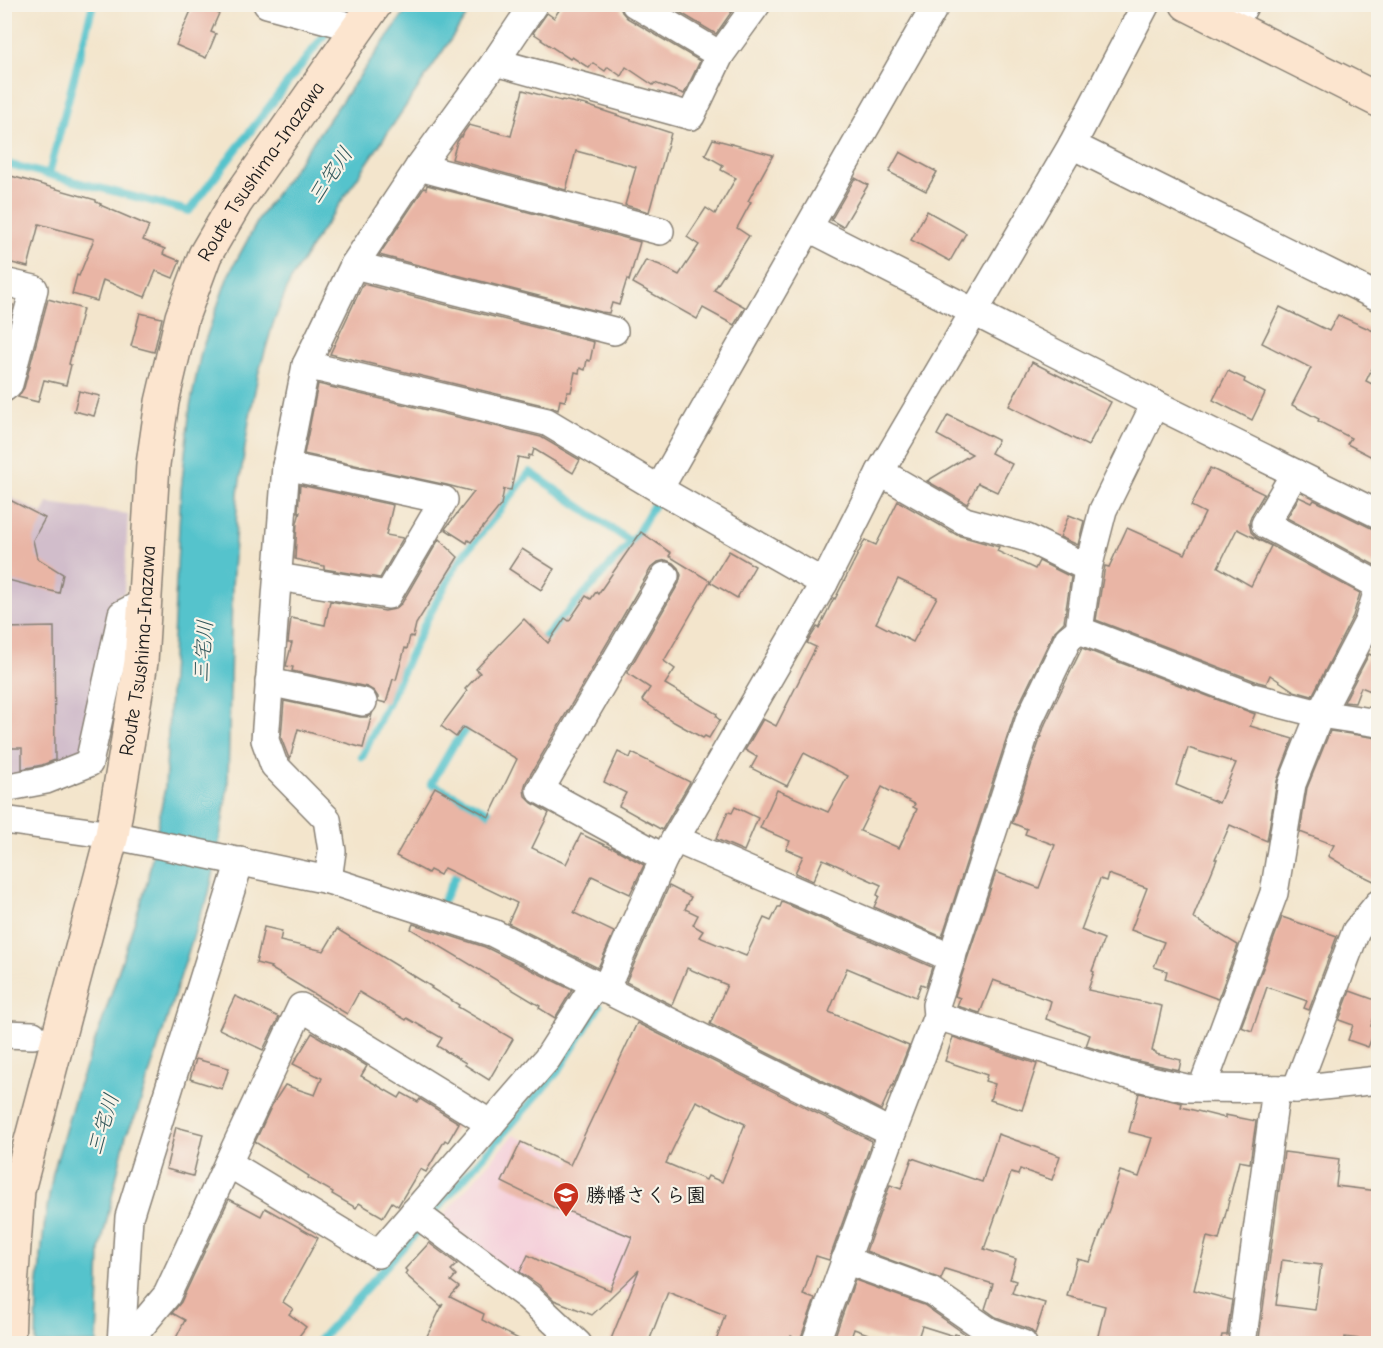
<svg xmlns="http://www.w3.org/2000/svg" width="1383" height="1348" font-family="'Comic Neue','Klee One',sans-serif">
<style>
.built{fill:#f5cfda}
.industrial{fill:#d1bdcb}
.water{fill:#55c3cc;stroke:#387074;stroke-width:1.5}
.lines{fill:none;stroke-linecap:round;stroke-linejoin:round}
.stream{stroke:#55c3cc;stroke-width:8}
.building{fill:#e9b5a5;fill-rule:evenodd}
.minor-casing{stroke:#888074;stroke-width:30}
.secondary-casing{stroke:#888074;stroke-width:36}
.minor{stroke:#fff;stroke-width:27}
.secondary{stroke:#fce5cf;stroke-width:33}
.labels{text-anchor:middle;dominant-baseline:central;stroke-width:4.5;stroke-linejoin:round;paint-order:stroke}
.street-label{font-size:20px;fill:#1c1c1c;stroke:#f7f3e8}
.poi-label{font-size:20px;font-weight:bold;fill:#1c1c1c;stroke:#f7f3e8;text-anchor:start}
.water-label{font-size:21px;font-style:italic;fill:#30565a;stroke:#f7f3e8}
</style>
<rect width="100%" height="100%" fill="#f7f3e8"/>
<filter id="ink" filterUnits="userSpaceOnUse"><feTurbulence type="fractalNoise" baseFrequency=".0167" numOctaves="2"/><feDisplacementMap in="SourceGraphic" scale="12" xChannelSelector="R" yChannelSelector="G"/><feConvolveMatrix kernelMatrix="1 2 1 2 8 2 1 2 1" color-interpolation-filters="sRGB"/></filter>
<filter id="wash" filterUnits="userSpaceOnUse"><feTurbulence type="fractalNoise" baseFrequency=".008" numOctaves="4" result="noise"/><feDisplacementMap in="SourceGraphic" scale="24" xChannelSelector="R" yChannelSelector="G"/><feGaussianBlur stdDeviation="1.35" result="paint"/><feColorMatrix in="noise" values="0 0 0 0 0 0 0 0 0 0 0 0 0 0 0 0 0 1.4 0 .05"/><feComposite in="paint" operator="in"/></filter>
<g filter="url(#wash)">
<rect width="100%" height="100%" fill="#f3e5cc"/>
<!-- built -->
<path class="built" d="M513 1135 693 1212 658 1306 541 1260 527 1291 437 1223Z"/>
<!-- industrial -->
<path class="industrial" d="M4 494 43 514 48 503 128 514 124 594H119L82 760 4 783Z"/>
<!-- water -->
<path class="water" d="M410 5H474L316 239 291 279 273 324 258 375 249 421 238 494 232 587 228 785 216 863 207 901 201 912 137 1113 126 1135 100 1250 97 1343 36 1344 37 1291 45 1220 53 1173 78 1086 102 1022 147 883 165 788 181 490 190 407 201 352 228 276 261 215Z"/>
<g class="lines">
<!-- stream -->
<g class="stream">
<path d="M4 163 189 211 325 34"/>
<path d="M49 174 93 4"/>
<path d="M538 645 634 539 655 503"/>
<path d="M471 722 453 746 431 784 489 812 483 823"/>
<path d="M362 757 427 619 458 562 530 472 631 542"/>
<path d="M441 905 461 865"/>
<path d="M316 1344 431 1216 559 1070 599 1006"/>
</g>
</g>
<g id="blocks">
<!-- building -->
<g class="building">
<path d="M194 4H223L211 32 216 34 206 58 176 45Z"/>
<path d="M563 4H619L622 12 627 18 700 61 684 94 655 83 653 85 626 67 621 76 608 67 605 71 593 63 589 68 572 57 570 59 541 40 542 39 533 33 547 13 554 18Z"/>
<path d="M666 4H737L716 34Z"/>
<path d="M523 90 561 101 562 100 586 105 671 133 649 212 625 205 636 167 576 151 566 190 452 159 457 142 461 136 462 137 464 132 469 125 511 136Z"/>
<path d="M713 139 773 155 748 201 751 202 737 228 749 236 714 290 745 307 734 325 703 308 697 319 633 283 646 260 660 265 679 275 699 245 687 237 706 208 715 214 736 178 721 170 723 165 705 155Z"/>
<path d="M900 152 937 172 926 191 889 172Z"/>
<path d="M4 174 96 200V202L101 204 100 205 149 226 143 240 165 249 163 254 180 261 173 278 156 271 145 297 103 280 97 301 72 294 77 275 79 276 94 239 39 224 28 267 4 261Z"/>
<path d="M855 178 868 185 843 227 831 220Z"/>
<path d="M427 185 640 242 629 281 627 279 619 305 612 303 609 313 601 312 379 255 424 188 426 189Z"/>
<path d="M927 211 966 233 950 261 911 240Z"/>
<path d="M363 284 594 342 590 361 587 360 585 370 580 368 579 373 575 372 571 392H567L565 401 560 400 558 410 551 407 330 354Z"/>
<path d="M48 299 83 309 69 364 71 365 66 385 44 380 38 402 18 397 24 388Z"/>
<path d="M4 303 13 305 4 339Z"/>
<path d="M1280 307 1329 331 1338 315 1378 333V356L1366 381 1378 387V460L1347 444 1351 438 1318 421 1319 419 1292 405 1311 368 1262 343Z"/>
<path d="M140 313 162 318 154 352 131 346Z"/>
<path d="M1032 362 1111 402 1088 446 1009 406Z"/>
<path d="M1228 371 1245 379 1244 382 1265 393 1252 420 1213 400Z"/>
<path d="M318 384 541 437 580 460 573 473 534 449 532 456 529 455 528 459 518 457 511 490 504 489 501 505 471 542 468 540 467 543 445 529 474 492 447 485 304 454Z"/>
<path d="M79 391 100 396 94 416 74 411Z"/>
<path d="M948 415 998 440 991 453 1012 464 997 492 978 483 967 504 927 481 972 454 937 435Z"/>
<path d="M1210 468 1264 494 1251 516 1249 523 1251 532 1257 538 1360 593 1353 616 1312 696 1294 691 1270 675 1266 684 1258 682 1096 620 1105 566 1109 567 1127 528 1185 554 1205 513 1191 506ZM1237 529 1271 546 1251 586 1218 567Z"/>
<path d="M300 485 393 505 386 535 403 538 380 578 324 569V566L295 559 297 523 300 512H298Z"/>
<path d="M4 497 45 518 33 540 37 558 63 574 59 593 4 579Z"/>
<path d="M1299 497 1312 503 1314 500 1371 528 1378 530V567L1287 518Z"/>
<path d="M898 501 957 535 999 547 997 551 1035 569 1039 561 1071 577 1064 622 1054 632 1015 713 942 937 874 907 879 896 877 895 881 885 823 859 813 881 795 873 803 856 786 849 790 841 760 828 777 790 828 812 848 776 804 753 787 786 751 768 757 757 745 750 763 719 776 726 816 647 807 643 817 627 819 628 834 598 835 599 865 540 876 545ZM898 579 937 597 913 642 876 623ZM882 787 915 804 913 807 917 809 899 848 860 831Z"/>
<path d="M1069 515 1084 521 1078 545 1060 537Z"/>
<path d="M641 532 671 553 669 556 710 581 664 661 675 669 665 684 717 714 716 717 720 720 709 738 705 736 703 738 674 722 642 700 650 688 627 673 679 583 681 575 678 568 673 563 666 560 658 562 651 568 526 782 524 789 525 796 532 803 549 813 532 848 566 864 581 834 611 848 612 847 644 865 630 894 592 876 574 913 614 932 598 968 508 923 517 903 444 868 440 875 430 870 428 873 396 856 435 787 489 817 517 759 463 727 456 737 441 726 467 691 465 689 480 673 476 669 524 619 548 643 565 618 569 621 586 596 591 599 596 592 598 594Z"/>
<path d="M439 539 458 557 416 624 413 637 410 636 407 649 405 648 396 680 393 679 386 703 378 701V697L374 691 367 687 292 671 293 667 286 666 292 643H288L291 618 325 625 330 601 385 611 395 609 402 603Z"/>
<path d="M522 549 554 569 541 590 509 569Z"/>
<path d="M729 551 755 566 737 598 710 582Z"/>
<path d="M54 627 55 760 42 765 22 769V748H4V628Z"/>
<path d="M1082 648 1255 714 1250 726 1293 739 1277 781 1267 841 1230 825 1215 859H1217L1193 918 1238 945 1218 999 1165 979 1167 971 1154 967 1164 942 1131 930 1147 888 1108 874 1106 881 1100 879 1081 930 1104 939 1092 971 1094 972 1088 990 1162 1006 1152 1051 1156 1052V1054L1181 1060 1179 1070 1124 1058 1086 1046 1090 1035 1046 1019 1051 1001 993 980 980 1013 957 1006 960 998 955 996 996 872 1039 888 1055 845 1025 834 1027 829 1012 823 1045 724ZM1188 748 1236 763 1219 803 1176 785Z"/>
<path d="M1369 654 1378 658V694L1361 687 1355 703 1344 702Z"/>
<path d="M284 701 360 717H367L372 714 363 748 298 729 290 759 288 756 281 738Z"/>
<path d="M1330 731 1378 738V883L1355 872 1328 856 1334 845 1300 832 1307 788Z"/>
<path d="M618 752 630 758 632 753 690 782 662 830 619 806 626 793 604 782Z"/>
<path d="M735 807 758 818 744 851 716 839 728 812 732 813Z"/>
<path d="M669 886 691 897 685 909 698 915 693 925 703 931 699 937 746 956 764 918 771 921 778 907H780L782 902 932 967 926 986 921 984 916 997 847 968 829 1012 909 1046 893 1086H892L881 1110 710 1024 727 985 687 968 672 1005 626 982Z"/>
<path d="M1282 917 1337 936 1309 1010 1304 1008 1307 1001 1267 987 1252 1031 1241 1027Z"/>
<path d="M413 924 485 947 572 990 555 1018 539 1008 540 1006 411 929Z"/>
<path d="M264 927 282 931 280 941 324 951 337 929 432 987 431 988 459 1005 458 1007 513 1039 489 1080 465 1065 466 1063 437 1046 442 1038 407 1018 406 1020 359 992 347 1014 270 968 271 967 256 963Z"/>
<path d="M1350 991 1378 1001V1005L1371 1026 1376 1028 1368 1047 1348 1040 1353 1025 1339 1020Z"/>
<path d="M235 996 279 1017 263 1050 219 1029Z"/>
<path d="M637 1023 872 1141 829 1260 816 1256 803 1295 815 1299 800 1340 791 1336 789 1344H715L725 1315 668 1292 648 1344H609L639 1270 592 1315 554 1300 539 1285 520 1272 528 1255 542 1262 610 1290 632 1237 560 1208 559 1210 502 1182 521 1142 570 1165ZM696 1101 745 1124 722 1182 708 1176 706 1180 666 1163Z"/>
<path d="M312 1033 367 1066 361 1076 399 1098 402 1093 418 1102 420 1099 459 1123 448 1142 445 1140 426 1172 420 1169 398 1206 392 1202 383 1217 359 1203 356 1208 332 1194 333 1192 308 1178 309 1176 255 1142 272 1105 285 1085 315 1095 322 1078 293 1064Z"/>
<path d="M953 1037 1037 1064 1022 1110 990 1100 995 1084 985 1081 987 1075 945 1061Z"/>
<path d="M196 1059 229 1068 222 1089 190 1079Z"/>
<path d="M1139 1093 1182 1103 1181 1107 1225 1118V1115L1256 1121 1250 1163 1239 1161 1219 1240 1207 1237 1194 1290 1232 1300 1227 1335H1222L1220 1344H1096L1105 1306 1067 1296 1077 1259 1090 1262 1111 1204H1110L1120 1171 1139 1177 1152 1138 1129 1132Z"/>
<path d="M176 1127 203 1134 193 1176 166 1169Z"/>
<path d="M998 1134 1060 1156 1052 1180 1020 1169 1018 1175 1011 1173 984 1249 1016 1259 1010 1279 1016 1281 1012 1293 1045 1303 1035 1334 1029 1329 996 1317 985 1309 993 1284 945 1269 941 1279 866 1251 890 1185 901 1189 912 1158 982 1182Z"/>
<path d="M1284 1152 1339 1159 1336 1186 1378 1191V1308L1375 1341 1345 1337 1344 1344H1265L1266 1340 1259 1339ZM1282 1260 1321 1265 1315 1310 1276 1305Z"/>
<path d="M229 1199 261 1216 265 1208 318 1238 283 1302 293 1309 289 1314 306 1327 293 1344H173L185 1320 172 1313 181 1302Z"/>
<path d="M429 1243 457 1264 451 1270 456 1275 451 1281 459 1287 450 1297 484 1314 482 1320 528 1344H423L443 1304 441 1306 405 1274 407 1271 405 1269Z"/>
<path d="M855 1280 924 1305 979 1344H975V1341L955 1334 954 1336 922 1326 916 1344H904L886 1338 885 1340 854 1329 849 1344H832Z"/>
</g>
</g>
</g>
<g filter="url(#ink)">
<use href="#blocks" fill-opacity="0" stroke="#888074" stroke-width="1.5"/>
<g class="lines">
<!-- minor casing -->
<g class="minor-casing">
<g id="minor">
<path d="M267 4 357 28"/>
<path d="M635 4 720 55 757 4"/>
<path d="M1233 27 1245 4"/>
<path d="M495 62 691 116 720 55"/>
<path d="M1072 145 1378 297"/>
<path d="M419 167 660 231"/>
<path d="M809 228 1155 404 1378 514"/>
<path d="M354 265 614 331"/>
<path d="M4 282 34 289 9 384 4 388"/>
<path d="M306 365 547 422 659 489"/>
<path d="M880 472 965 521 1027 538 1088 568"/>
<path d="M1295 473 1265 524 1378 585"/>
<path d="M278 577 388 595 444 500 286 466"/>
<path d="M824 583 659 489 936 4"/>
<path d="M1079 630 1253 697 1320 714 1378 723"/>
<path d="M269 682 363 702"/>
<path d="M4 788 46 780 89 763 122 614 145 602"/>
<path d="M4 820 112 835 328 880 493 933 892 1133"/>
<path d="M675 839 952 958"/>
<path d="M664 858 540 790 665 576"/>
<path d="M328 880 332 851 327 819 274 765 265 740 286 466 306 365 354 265 419 167 495 62 534 4"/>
<path d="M605 990 664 858 824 583 880 472 1072 145 1146 4"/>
<path d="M937 1016 1120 1073 1186 1088 1296 1089 1378 1080"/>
<path d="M4 1034 33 1035"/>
<path d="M1202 1088 1274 893 1292 784 1320 714 1368 622 1378 590"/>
<path d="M1296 1089 1356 931 1378 904"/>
<path d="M228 1163 301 1007 491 1124"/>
<path d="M414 1212 528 1297 578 1344"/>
<path d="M845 1260 931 1291 989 1331 1023 1344"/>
<path d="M121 1344 129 1217 240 861"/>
<path d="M126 1344 167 1295 228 1163 378 1254 547 1059 595 984"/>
<path d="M815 1344 892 1133 937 1016 936 1005 1030 718 1068 639 1079 630 1088 568 1103 510 1155 404"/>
<path d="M1242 1344 1276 1089"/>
</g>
</g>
<!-- secondary casing -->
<g class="secondary-casing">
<g id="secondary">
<path d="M1187 4 1378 100"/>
<path id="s1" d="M8 1344 9 1315 18 1190 112 835 141 662 153 464 162 402 182 317 205 255 236 202 375 4"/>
</g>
</g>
<!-- minor -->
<use href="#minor" class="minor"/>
<!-- secondary -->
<use href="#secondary" class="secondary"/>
</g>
</g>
<!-- icons -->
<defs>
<g id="school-pin" transform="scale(1.35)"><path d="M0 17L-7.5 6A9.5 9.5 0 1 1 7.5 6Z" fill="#c8321e" stroke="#f7f3e8"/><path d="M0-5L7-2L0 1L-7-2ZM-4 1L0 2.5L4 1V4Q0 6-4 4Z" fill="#fff"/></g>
</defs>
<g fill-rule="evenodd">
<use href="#school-pin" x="566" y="1195"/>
</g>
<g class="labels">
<!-- street labels -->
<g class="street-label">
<text stroke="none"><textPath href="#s1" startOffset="1212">Route Tsushima-Inazawa</textPath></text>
<text stroke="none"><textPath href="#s1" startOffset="708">Route Tsushima-Inazawa</textPath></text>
</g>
<!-- poi labels -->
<g class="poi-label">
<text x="586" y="1195">勝幡さくら園</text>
</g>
<!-- water labels -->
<g class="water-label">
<text transform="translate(330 175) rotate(-56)">三宅川</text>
<text transform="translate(203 651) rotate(-86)">三宅川</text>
<text transform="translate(103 1124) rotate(-73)">三宅川</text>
</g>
</g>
<!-- margin -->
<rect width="1383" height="1348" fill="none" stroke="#f7f3e8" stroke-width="24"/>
</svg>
